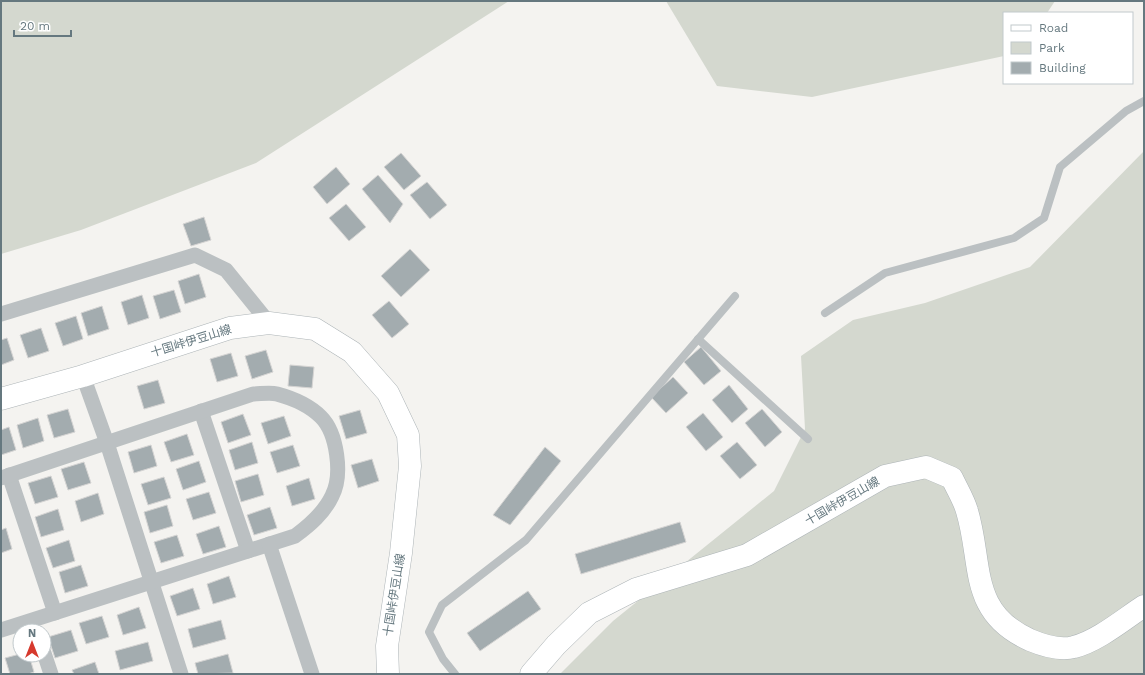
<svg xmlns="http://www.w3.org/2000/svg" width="1145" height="675" font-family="'Work Sans','Noto Sans JP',sans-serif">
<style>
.green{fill:#d4d8cf}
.building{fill:#a3acaf;stroke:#d5d4d3}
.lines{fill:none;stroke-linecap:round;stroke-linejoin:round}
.secondary-casing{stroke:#adb4b7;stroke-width:23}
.service{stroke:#bbc0c2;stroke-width:8}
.minor{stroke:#bbc0c2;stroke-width:15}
.secondary{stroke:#fff;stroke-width:22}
.labels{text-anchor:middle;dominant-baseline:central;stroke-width:4;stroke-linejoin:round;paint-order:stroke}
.street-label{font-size:12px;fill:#65787f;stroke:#fff}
</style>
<rect width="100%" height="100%" fill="#f4f3f0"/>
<!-- green -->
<g class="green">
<path d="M1 1H509L256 163 81 230 1 254Z"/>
<path d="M666 1H1055L1047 13H1004V56L812 97 717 86Z"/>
<path d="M1144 151V674H560L613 621 774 491 805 429 801 356 853 320 925 303 1030 267Z"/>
</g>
<!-- building -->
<g class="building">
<path d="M401 153 421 176 404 190 384 167Z"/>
<path d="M336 167 350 184 327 204 313 187Z"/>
<path d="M378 175 403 204 390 223 362 189Z"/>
<path d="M427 182 447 205 430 219 410 195Z"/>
<path d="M346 204 366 227 349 241 329 218Z"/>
<path d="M204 217 211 240 191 246 183 224Z"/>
<path d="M410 249 430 270 401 297 381 276Z"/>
<path d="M199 274 206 297 185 304 178 281Z"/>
<path d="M174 290 181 312 160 319 153 296Z"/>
<path d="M142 295 149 318 128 325 121 302Z"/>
<path d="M389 301 409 324 392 338 372 315Z"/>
<path d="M102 306 109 329 88 336 81 313Z"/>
<path d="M76 316 83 339 63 346 55 323Z"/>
<path d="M41 328 49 351 28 358 20 335Z"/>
<path d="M7 338 14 360 1 365V340Z"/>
<path d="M701 347 721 371 704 385 684 362Z"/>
<path d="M266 350 273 372 252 379 245 356Z"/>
<path d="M231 353 238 376 217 382 210 359Z"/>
<path d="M290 365 314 367 312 388 288 386Z"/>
<path d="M673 377 688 393 666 413 651 397Z"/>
<path d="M158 380 165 403 144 409 137 386Z"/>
<path d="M729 385 748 409 732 423 712 400Z"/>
<path d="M68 409 75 432 54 438 47 415Z"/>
<path d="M762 409 782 432 765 447 745 423Z"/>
<path d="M360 410 367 433 346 439 339 416Z"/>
<path d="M703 413 723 437 706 451 686 427Z"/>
<path d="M243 414 251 435 228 443 221 422Z"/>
<path d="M284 416 291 436 268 444 261 423Z"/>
<path d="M38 418 44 441 23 448 17 425Z"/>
<path d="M9 427 16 450 1 455V430Z"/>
<path d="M187 434 194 455 171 462 164 442Z"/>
<path d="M252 442 258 463 235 470 229 450Z"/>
<path d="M737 442 757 465 740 479 720 456Z"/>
<path d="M151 445 157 466 134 473 128 452Z"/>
<path d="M293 445 300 466 277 473 270 452Z"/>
<path d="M545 447 561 461 510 525 493 515Z"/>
<path d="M372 459 379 481 358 488 351 465Z"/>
<path d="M199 461 206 482 183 490 176 469Z"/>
<path d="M84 462 91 483 68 490 61 469Z"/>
<path d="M258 474 264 495 241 502 235 481Z"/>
<path d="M51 476 58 497 35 504 28 483Z"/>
<path d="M164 477 171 498 148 505 141 484Z"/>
<path d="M309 478 315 499 292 506 286 486Z"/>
<path d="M209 492 216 513 193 520 186 499Z"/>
<path d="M98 493 104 514 81 522 75 501Z"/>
<path d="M167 505 173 526 150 533 144 512Z"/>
<path d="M270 507 277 528 254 535 247 515Z"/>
<path d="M58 509 64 530 41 537 35 517Z"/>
<path d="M680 522 686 542 581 574 575 554Z"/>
<path d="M219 526 226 547 203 554 196 534Z"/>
<path d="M6 528 12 549 1 553V530Z"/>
<path d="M177 535 184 556 161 563 154 542Z"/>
<path d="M69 540 75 561 53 568 46 548Z"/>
<path d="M81 565 88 586 65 593 59 572Z"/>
<path d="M229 576 236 597 213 604 207 584Z"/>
<path d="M193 588 200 609 177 616 170 596Z"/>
<path d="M528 591 541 609 480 651 467 633Z"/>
<path d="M139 607 146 628 123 635 117 615Z"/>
<path d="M102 616 109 637 86 644 79 623Z"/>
<path d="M221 620 226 639 193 648 188 629Z"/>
<path d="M71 630 78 651 55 658 48 637Z"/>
<path d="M148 642 153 661 120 670 115 651Z"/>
<path d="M20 654 29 655 34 672 28 674H10L5 658Z"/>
<path d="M228 654 233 673 198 674 195 663Z"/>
<path d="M95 662 99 674H74L72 670Z"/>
</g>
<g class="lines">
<!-- secondary casing -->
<g class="secondary-casing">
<g id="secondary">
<path d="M1 399 83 376 230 328 269 323 315 329 352 352 388 393 408 435 410 466 401 553 387 646 388 674"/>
<path d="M531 674 556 645 589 613 636 589 747 555 885 476 926 467 952 478C957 489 964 500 967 511 983 564 968 612 1030 640 1042 645 1060 651 1074 647 1098 641 1124 619 1144 606"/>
</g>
</g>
<!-- service -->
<g class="service">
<path d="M825 313 885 273 1014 238 1044 218 1060 167 1126 111 1144 101"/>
<path d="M698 339 808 439"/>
<path d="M455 674 443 659 429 632 442 605 526 540 735 296"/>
</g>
<!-- minor -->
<g class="minor">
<path d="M1 314 195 255 226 270 269 323"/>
<path d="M83 376 107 443 181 674"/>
<path d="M201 411 248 551"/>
<path d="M9 475 55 613"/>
<path d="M1 478 253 394C260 394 270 392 277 394 292 398 310 406 321 417 337 433 343 475 332 496 324 513 310 525 295 536L1 630"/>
<path d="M269 544 312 674"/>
<path d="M44 653 51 674"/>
</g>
<!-- secondary -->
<use href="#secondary" class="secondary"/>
</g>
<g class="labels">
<!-- street labels -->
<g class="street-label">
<text transform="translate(191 341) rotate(-17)">十国峠伊豆山線</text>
<text transform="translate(842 501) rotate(-30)">十国峠伊豆山線</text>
<text transform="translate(394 595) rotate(-81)">十国峠伊豆山線</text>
</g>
</g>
<!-- border -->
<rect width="1145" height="675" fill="none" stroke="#65787f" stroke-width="4"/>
<!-- legend -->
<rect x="1003" y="12" width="130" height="72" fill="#ffffff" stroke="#c1c9cc"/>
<rect x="1011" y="25" width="20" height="6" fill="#ffffff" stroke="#c1c9cc"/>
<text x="1039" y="32" font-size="12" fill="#65787f">Road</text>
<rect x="1011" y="42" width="20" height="12" fill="#d4d8cf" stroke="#c1c9cc"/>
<text x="1039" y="52" font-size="12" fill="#65787f">Park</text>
<rect x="1011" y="62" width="20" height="12" fill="#a3acaf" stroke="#c1c9cc"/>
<text x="1039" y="72" font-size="12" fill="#65787f">Building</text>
<!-- north arrow -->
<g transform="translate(32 643)"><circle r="19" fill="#ffffff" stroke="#c1c9cc"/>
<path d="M0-3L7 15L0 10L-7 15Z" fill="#d6392d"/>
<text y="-6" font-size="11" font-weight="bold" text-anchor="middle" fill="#65787f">N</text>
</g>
<!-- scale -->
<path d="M14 30v6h57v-6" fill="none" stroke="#65787f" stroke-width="2"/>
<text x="20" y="30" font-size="12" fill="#65787f" stroke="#ffffff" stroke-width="3" paint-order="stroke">20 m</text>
</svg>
